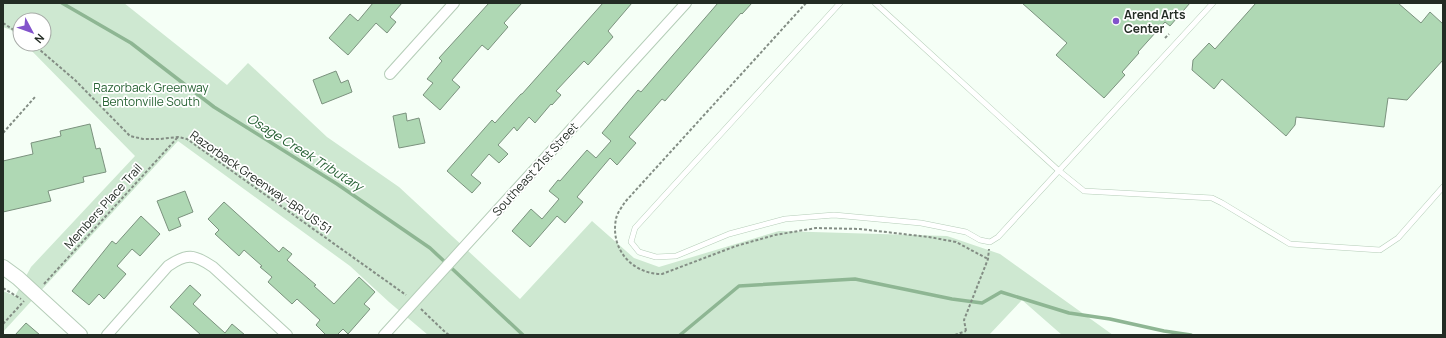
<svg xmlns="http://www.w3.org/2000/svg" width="1446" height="338" font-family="Manrope,sans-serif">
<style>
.green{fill:#cee8d1}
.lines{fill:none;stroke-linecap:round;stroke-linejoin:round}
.stream{stroke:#8eb693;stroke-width:3.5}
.building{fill:#afd8b4;stroke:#7b927e}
.lane-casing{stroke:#b5cdb8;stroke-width:6}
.street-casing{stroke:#b5cdb8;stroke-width:12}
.secondary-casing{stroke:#b5cdb8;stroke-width:16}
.path{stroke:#838d84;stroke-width:2;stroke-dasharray:3 2;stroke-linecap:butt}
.lane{stroke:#fff;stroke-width:5}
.street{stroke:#fff;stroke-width:10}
.secondary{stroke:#fff;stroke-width:14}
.poi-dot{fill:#8253cb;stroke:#fff;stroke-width:1.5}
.labels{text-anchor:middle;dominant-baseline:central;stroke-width:3.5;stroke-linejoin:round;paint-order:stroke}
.poi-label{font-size:12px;font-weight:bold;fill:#232c24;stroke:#fff;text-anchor:start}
.park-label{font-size:12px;fill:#2a6436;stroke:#fff}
.street-label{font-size:12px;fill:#232c24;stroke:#fff}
.water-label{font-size:13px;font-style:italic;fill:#225e30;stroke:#fff}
</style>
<rect width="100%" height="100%" fill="#f5fff6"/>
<!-- green -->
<path class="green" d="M3 3H124L227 85 248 63 327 137 399 187 520 299 592 221 634 258 659 267 779 231 947 236 1000 254 1113 335H1062L1022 300 989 335H428L389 302 350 266 178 141 3 332V291L15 296 31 267 135 156 25 44H44V20H20V39L11 30 3 27Z"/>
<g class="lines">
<!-- stream -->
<g class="stream">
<path d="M62 3 131 43 214 107 337 184 430 248 523 335"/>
<path d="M680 335 739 286 855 279 952 299 982 303 1001 292 1069 313 1110 319 1164 331 1191 335"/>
</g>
</g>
<!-- building -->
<g class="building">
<path d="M373 3H402L390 17 396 22 387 33 376 23 348 55 329 38 350 14 358 21Z"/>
<path d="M489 3H522L504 23 508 27 488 50 482 45 452 80 460 87 440 110 423 95 433 83 427 79 442 61 439 58Z"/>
<path d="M603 3H632L608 31 613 37 588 65 584 61 556 91 561 95 552 105 551 104 535 123 529 117 517 131 514 127 498 145 508 154 499 163 489 154 471 175 481 183 472 193 447 171 492 120 495 123 521 94H522Z"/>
<path d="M718 3H752L742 14 741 13 665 101 662 99 629 137 636 143 617 165 610 158 577 197 583 202 565 223 557 216 530 247 512 231 531 209 542 219 559 199 549 191 558 180 560 181 587 150 596 158 611 141 602 133 638 90 641 92Z"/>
<path d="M1022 3H1190L1170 26 1165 22 1138 52 1139 53 1122 72 1125 75 1104 98 1056 55 1067 43Z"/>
<path d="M1256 3H1398L1421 23 1430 12 1443 24V60L1407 100 1388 98 1384 127 1296 117 1295 125 1286 136 1222 79 1214 89 1192 70 1193 60 1209 43 1215 49Z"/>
<path d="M336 71 341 83 348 80 352 92 322 104 313 80Z"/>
<path d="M406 113 407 121 419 118 425 143 399 148 393 116Z"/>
<path d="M90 124 96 149 100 148 106 172 83 177 84 182 48 191 51 201 3 212V161L33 154 31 143 61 136 60 131Z"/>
<path d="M185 191 193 212 178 218 181 226 169 231 157 201Z"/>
<path d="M224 202 279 252 283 247 292 254 287 260 316 285 314 286 334 304 359 277 375 292 364 304 370 309 348 334 343 329 337 335H326L316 325 320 320 297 299 292 304 268 282 272 277 260 267 262 266 244 250 239 256 215 234 219 230 208 219Z"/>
<path d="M141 216 160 234 140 256 132 249 117 266 126 274 104 299 99 294 89 305 72 291 112 241 116 244Z"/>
<path d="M190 285 201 295 193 304 225 333 232 324 245 335H201L170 307Z"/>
<path d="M26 323 40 335H15Z"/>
</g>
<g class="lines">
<!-- lane casing -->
<g class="lane-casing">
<g id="lane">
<path d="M840 3 635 228 631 242 639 252 656 257 676 256 729 234 785 219 834 215 921 223 966 232 980 240 990 242 998 237 1213 3"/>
<path d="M875 3 1058 170 1084 191 1212 198 1222 203 1290 244 1380 250 1398 238 1443 187"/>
</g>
</g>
<!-- street casing -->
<g class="street-casing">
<g id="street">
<path d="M390 74 454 3"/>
<path d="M107 335 168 266C187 253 194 254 213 267L287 335"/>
<path d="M384 335 686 3"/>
</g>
</g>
<!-- secondary casing -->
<g class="secondary-casing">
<path id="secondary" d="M3 267 18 278 80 335"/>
</g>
<!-- path -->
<g class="path">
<path d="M806 3 625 202C622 207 617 213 616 219 610 249 632 274 662 274L736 246 775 235 816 228 860 229 929 237 956 242 988 259"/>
<path d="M3 23 20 34"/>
<path d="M1165 38 1169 34"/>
<path d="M33 44 76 81 130 136 143 139H160L178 137 187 139 406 295"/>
<path d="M3 133 35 97"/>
<path d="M44 284 178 137"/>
<path d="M3 288 21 299"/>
<path d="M421 309 445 332 449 335"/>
<path d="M3 324 24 301"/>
<path d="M966 331 964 320 988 259 989 249"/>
<path d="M955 335 966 331"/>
</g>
<!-- lane -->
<use href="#lane" class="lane"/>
<!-- street -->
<use href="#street" class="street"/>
<!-- secondary -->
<use href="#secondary" class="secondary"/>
</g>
<!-- markers -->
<circle class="poi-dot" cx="1116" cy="21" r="4"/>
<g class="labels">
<!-- poi labels -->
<g class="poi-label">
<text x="1124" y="14">Arend Arts<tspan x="1124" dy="14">Center</tspan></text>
</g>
<!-- park labels -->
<g class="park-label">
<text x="151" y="87">Razorback Greenway<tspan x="151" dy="14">Bentonville South</tspan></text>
</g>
<!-- street labels -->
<g class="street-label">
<text transform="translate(535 169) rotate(-48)">Southeast 21st Street</text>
<text transform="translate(261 182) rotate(35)">Razorback Greenway-BR:US:51</text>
<text transform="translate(103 206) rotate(-48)">Members Place Trail</text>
</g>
<!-- water labels -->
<g class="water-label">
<text transform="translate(305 152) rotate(32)">Osage Creek Tributary</text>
</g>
</g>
<!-- border -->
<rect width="1446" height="338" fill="none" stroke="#232c24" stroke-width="8"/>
<!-- north arrow -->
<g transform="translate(32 32) rotate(131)"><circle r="19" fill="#ffffff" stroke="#a7aba7"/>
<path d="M0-3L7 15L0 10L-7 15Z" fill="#8253cb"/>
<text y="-6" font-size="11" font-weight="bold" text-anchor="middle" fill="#232c24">N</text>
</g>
</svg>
